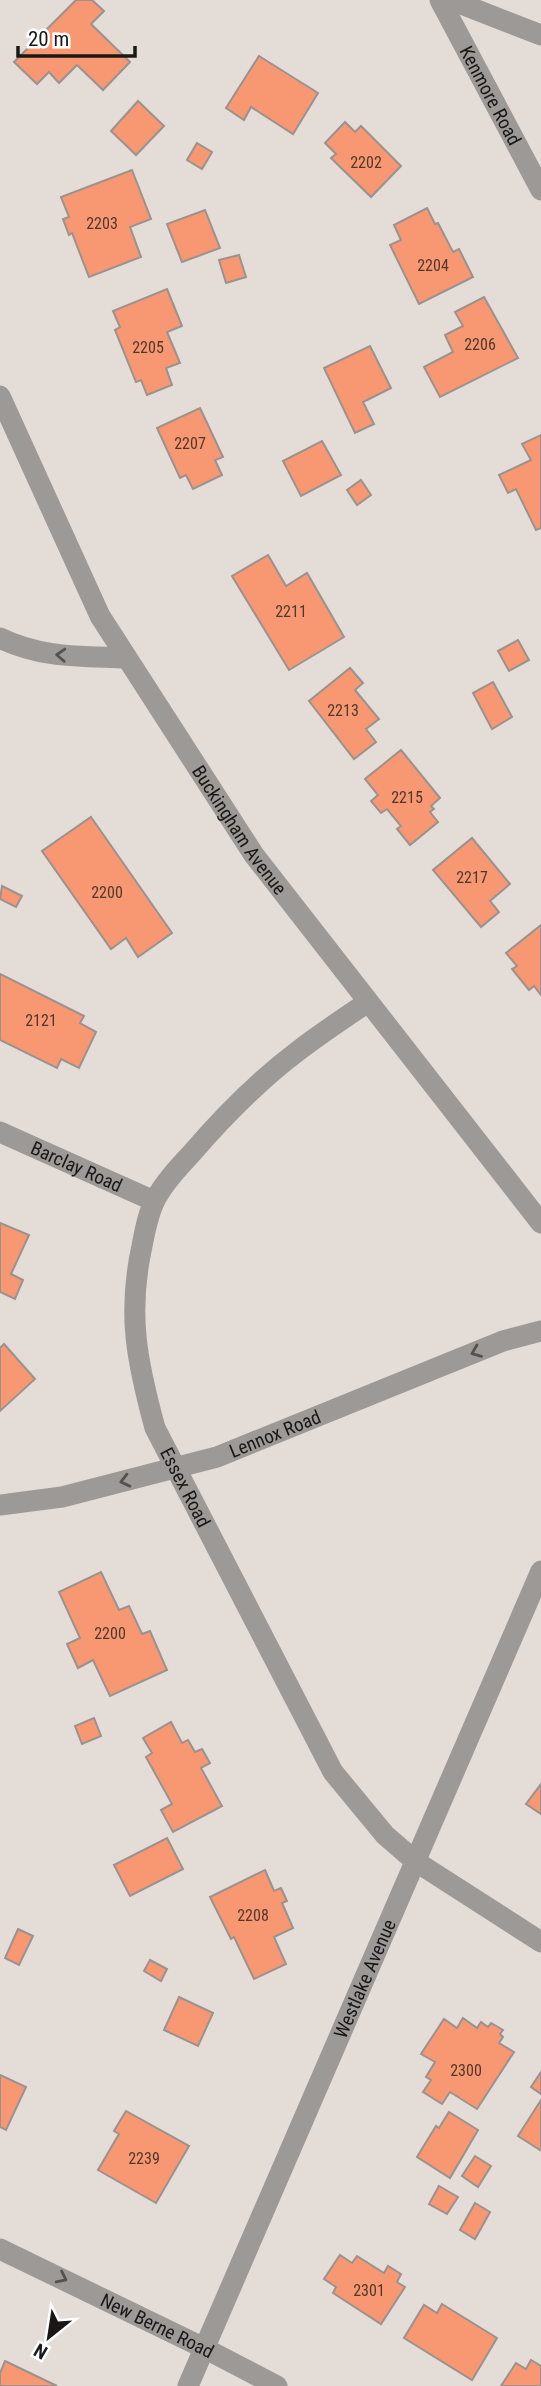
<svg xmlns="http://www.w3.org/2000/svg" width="541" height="2386" font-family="'Roboto Condensed',sans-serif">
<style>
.building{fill:#f79872;stroke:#9b928f;stroke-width:2}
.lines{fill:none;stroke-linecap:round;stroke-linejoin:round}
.street{stroke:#9c9996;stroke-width:21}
.oneway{stroke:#545250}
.labels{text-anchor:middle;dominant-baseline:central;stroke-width:5;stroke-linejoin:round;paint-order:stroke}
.number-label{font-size:16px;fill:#51382d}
.street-label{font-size:19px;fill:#1a1816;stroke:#fff}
</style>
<rect width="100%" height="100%" fill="#e4dcd7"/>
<!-- building -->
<g class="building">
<path d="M76 0H92L104 11 91 24 130 62 103 90 77 65 59 83 49 72 37 84 14 62Z"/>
<path d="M259 56 318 93 293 134 251 107 244 120 226 108Z"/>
<path d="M138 101 164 126 136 155 111 131Z"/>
<path d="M345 122 355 132 361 126 401 166 371 197 331 158 336 154 325 143Z"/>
<path d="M197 143 212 152 202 169 187 160Z"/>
<path d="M132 170 151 219 130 227 141 257 89 277 72 233 69 235 63 219 69 217 61 197Z"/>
<path d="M427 208 435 224 438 223 453 252 459 249 473 277 419 304 390 245 401 240 394 225Z"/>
<path d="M205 210 220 248 182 262 167 224Z"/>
<path d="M239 255 246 277 226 283 219 260Z"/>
<path d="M167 289 182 326 167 332 180 363 166 368 172 385 147 395 141 380 136 382 115 330 120 327 113 311Z"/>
<path d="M484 297 518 358 440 397 424 367 453 352 445 335 463 326 455 312Z"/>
<path d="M370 346 391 388 363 402 374 424 355 433 324 368Z"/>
<path d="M200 408 223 457 215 460 222 475 193 489 186 475 180 478 157 428Z"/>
<path d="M541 435V528L536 530 516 489 508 493 499 475 531 460 522 444Z"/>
<path d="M322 441 341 475 301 496 283 461Z"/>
<path d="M361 480 371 495 357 505 347 490Z"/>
<path d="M268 555 286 586 307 573 344 637 289 670 232 576Z"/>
<path d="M518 640 529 660 509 671 498 651Z"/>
<path d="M350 668 363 683 355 690 379 719 366 729 376 742 354 759 309 701Z"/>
<path d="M493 682 512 717 492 729 473 693Z"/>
<path d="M401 750 440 798 431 806 434 809 430 812 438 822 410 845 397 829 401 826 387 809 381 813 371 801 378 795 365 779Z"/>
<path d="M91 817 172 933 138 957 126 938 111 949 42 851Z"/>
<path d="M472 838 510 884 490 901 499 912 481 927 433 870Z"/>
<path d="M2 886 22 896 16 907 0 899Z"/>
<path d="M541 925V995L534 986 529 990 512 969 517 966 506 953Z"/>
<path d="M0 974 84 1016 80 1023 96 1032 79 1068 61 1059 57 1068 0 1040Z"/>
<path d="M0 1223 29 1235 11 1274 23 1280 15 1299 0 1292Z"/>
<path d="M4 1344 35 1379 0 1411V1348Z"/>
<path d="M101 1572 119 1610 129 1606 142 1634 150 1631 167 1670 110 1696 93 1660 78 1668 67 1644 80 1638 59 1592Z"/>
<path d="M94 1718 101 1736 82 1744 75 1726Z"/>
<path d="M171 1722 182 1743 188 1740 195 1752 202 1749 210 1763 201 1768 222 1806 173 1832 161 1810 172 1804 146 1757 152 1753 143 1738Z"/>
<path d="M541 1784V1814L526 1804Z"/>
<path d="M167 1838 183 1869 130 1896 114 1865Z"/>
<path d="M265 1870 274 1891 281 1888 287 1901 282 1903 293 1928 274 1937 286 1964 254 1979 234 1937 231 1939 210 1897Z"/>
<path d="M18 1929 33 1936 19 1965 5 1958Z"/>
<path d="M150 1960 167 1969 161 1981 144 1971Z"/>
<path d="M179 1997 213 2013 198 2046 164 2030Z"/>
<path d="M463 2018 477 2028 481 2022 488 2027 491 2023 503 2030 500 2034 503 2037 499 2043 514 2052 477 2109 450 2092 442 2104 423 2092 431 2080 426 2077 435 2062 421 2054 444 2019 457 2028Z"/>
<path d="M541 2072V2094L531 2087Z"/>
<path d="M0 2075 26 2087 6 2130 0 2127Z"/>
<path d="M541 2100V2148L540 2150 518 2136Z"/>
<path d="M126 2111 189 2146 156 2203 98 2170 119 2134 114 2131Z"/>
<path d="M449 2112 478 2130 450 2178 417 2157 436 2126 439 2128Z"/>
<path d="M475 2156 491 2166 478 2187 462 2176Z"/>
<path d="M439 2186 458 2197 447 2214 429 2204Z"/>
<path d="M475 2203 490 2212 475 2239 460 2230Z"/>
<path d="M340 2255 352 2263 357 2256 384 2273 388 2266 401 2274 397 2282 405 2287 381 2324 333 2293 336 2287 324 2279Z"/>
<path d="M442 2304 497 2338 472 2380 404 2338 424 2305 437 2313Z"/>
<path d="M531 2360 541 2366V2386H501L516 2363 526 2369Z"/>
<path d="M5 2361 57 2386H0V2373Z"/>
</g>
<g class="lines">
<!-- street -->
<g class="street">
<path id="s1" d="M440 0 541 190"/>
<path d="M451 0 541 35"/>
<path id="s2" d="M0 396 100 616 254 855 541 1223"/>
<path d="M0 638C40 658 82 656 125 658"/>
<path id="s3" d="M368 1002C344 1018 320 1034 298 1051 258 1081 223 1117 191 1154 178 1168 164 1183 155 1200 148 1214 145 1230 142 1246 127 1314 137 1362 155 1428L333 1772 385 1835 415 1861 541 1942"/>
<path id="s4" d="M0 1132 154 1201"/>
<path id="s5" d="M0 1505 62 1497 217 1457 503 1341 541 1331"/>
<path id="s6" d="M0 2249 204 2348 277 2386"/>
<path id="s7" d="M188 2386 541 1571"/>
</g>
</g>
<!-- one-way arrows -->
<defs><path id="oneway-chevron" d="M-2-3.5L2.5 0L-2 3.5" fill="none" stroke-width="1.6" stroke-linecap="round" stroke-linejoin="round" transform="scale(1.75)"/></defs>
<g class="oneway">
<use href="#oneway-chevron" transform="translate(61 655) rotate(-177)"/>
<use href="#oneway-chevron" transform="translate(476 1352) rotate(158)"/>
<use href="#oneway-chevron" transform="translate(125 1481) rotate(166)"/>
<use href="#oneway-chevron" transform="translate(62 2278) rotate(26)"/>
</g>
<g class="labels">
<!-- number labels -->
<g class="number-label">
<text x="366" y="162">2202</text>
<text x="102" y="223">2203</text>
<text x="433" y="265">2204</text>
<text x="480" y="344">2206</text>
<text x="148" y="347">2205</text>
<text x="190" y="443">2207</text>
<text x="291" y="611">2211</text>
<text x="343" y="710">2213</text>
<text x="407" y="797">2215</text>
<text x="472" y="877">2217</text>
<text x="107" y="892">2200</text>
<text x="41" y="1020">2121</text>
<text x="110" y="1633">2200</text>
<text x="253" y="1915">2208</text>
<text x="466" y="2070">2300</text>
<text x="144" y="2158">2239</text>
<text x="369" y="2290">2301</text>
</g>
<!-- street labels -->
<g class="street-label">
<text stroke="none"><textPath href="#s1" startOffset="108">Kenmore Road</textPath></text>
<text stroke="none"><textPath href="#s2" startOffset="497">Buckingham Avenue</textPath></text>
<text stroke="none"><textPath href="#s4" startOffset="84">Barclay Road</textPath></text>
<text stroke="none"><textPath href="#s5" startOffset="285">Lennox Road</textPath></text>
<text stroke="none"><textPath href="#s3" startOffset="592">Essex Road</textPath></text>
<text stroke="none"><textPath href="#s7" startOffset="444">Westlake Avenue</textPath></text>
<text stroke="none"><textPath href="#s6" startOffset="175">New Berne Road</textPath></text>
</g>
</g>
<!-- north arrow -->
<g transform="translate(49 2337) rotate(210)" stroke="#ffffff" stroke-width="5" paint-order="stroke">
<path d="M0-5L12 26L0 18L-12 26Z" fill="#1a1816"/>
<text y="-10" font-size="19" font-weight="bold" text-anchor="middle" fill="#1a1816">N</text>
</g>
<!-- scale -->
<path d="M18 46v10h117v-10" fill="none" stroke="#1a1816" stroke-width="3.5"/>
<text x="28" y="46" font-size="21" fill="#1a1816" stroke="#ffffff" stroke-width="5" paint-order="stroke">20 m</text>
</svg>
